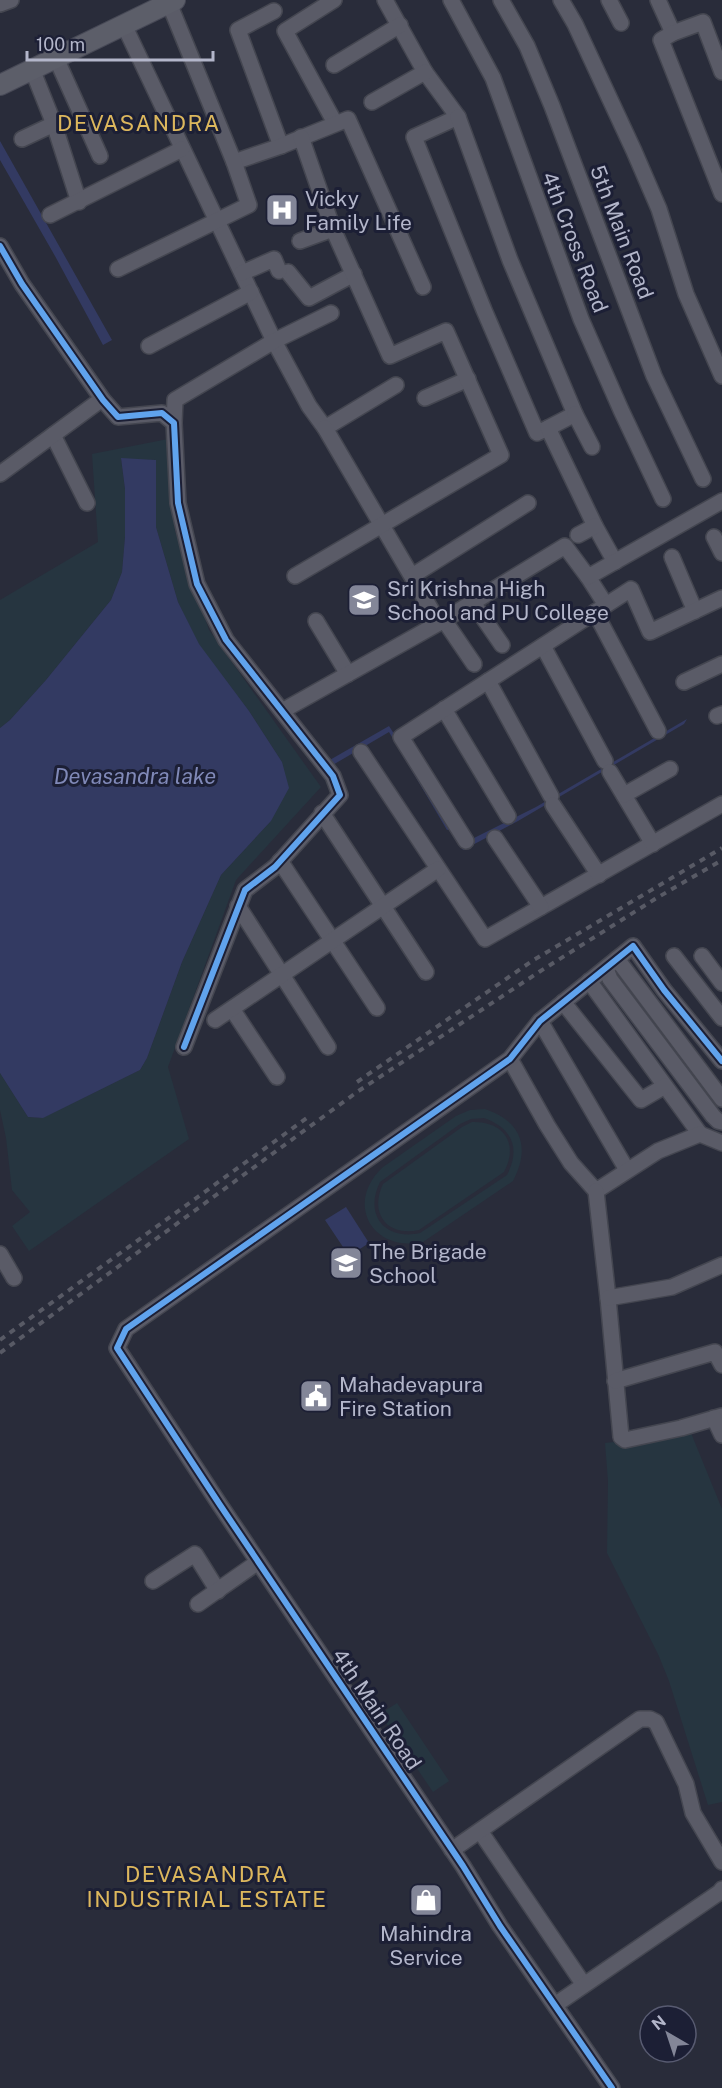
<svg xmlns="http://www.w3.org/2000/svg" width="722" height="2088" font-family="'Public Sans',sans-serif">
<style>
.green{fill:#263540;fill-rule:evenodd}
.water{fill:#333a62}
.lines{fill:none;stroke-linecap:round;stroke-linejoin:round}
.minor-casing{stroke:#444650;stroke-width:18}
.major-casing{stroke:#474956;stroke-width:22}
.minor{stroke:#5a5b67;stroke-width:15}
.major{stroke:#5c5e69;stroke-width:20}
.rail{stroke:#585a65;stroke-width:4;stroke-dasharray:6 6;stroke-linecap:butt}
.cycleway-casing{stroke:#1c1f35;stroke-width:10}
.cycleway{stroke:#60a3ed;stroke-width:6}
.labels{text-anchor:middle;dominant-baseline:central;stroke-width:6;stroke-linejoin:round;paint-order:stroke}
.poi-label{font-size:21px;fill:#b3b6ca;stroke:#1c1f35;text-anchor:start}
.street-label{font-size:21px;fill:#b3b6ca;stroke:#1c1f35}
.neighbourhood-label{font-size:22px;letter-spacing:1.5px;fill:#dcb75d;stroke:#1c1f35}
.water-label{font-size:22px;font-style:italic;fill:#8089b8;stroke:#1c1f35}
</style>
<rect width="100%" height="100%" fill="#292c3a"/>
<!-- green -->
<g class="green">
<path d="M168 439 175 531 209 630 321 787 236 880 168 1067 189 1139 29 1251 12 1226 30 1212 12 1190 6 1138 0 1110V1073L28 1117 42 1118 140 1070 147 1058 182 962 221 875 271 821 282 762 249 711 198 644 178 602 156 527V460L121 459 125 489V537L122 572 111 600 46 680 10 720 0 728V600L98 542 92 454Z"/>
<path d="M485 1109C521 1121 531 1147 513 1181L423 1242C372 1253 344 1203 383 1167L456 1116 470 1110ZM484 1118C512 1128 521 1148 507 1175L420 1233C384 1241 364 1214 380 1182L460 1124 471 1119Z"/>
<path d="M472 1122C504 1121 519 1144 504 1172L419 1230C387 1237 369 1213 383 1184L462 1127Z"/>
<path d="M691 1433 722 1509V1802L708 1805 669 1681 658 1654 607 1553 608 1481 605 1443Z"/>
<path d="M397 1703 449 1781 433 1792 380 1714Z"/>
</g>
<!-- water -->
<g class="water">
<path d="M0 141 112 340 103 345 55 256 0 160Z"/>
<path d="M121 458 156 460V527L178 602 199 644 249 711 282 762 289 788 271 821 221 875 182 962 147 1058 140 1070 43 1118 28 1117 0 1073V728L10 720 46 680 111 600 122 572 125 537V489Z"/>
<path d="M687 719 684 724 518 821 463 850 451 829 447 830 389 732 331 766 328 761 389 726 464 843 536 807Z"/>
<path d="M346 1207 369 1243 349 1256 325 1220Z"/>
</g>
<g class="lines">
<!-- minor casing -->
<g class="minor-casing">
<g id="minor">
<path d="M334 0 285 31 335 123"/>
<path d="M385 0 425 72 458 117 414 137 484 310 537 433 548 428"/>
<path d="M451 0 493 78 581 319 621 410 663 499"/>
<path d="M501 0 527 46 552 106 654 376 703 479"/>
<path d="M561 0 575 24 634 151 659 209 686 294 722 376"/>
<path d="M609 0 621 23"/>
<path d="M658 0 673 33"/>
<path d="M0 4 11 0"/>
<path d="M274 11 238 30 281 146"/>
<path d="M124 25 274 341 309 406 325 428 396 385"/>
<path d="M56 58 100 156"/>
<path d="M334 65 400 25"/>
<path d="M32 69 54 124 79 202"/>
<path d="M722 72 703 22 673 33 661 40 722 194"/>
<path d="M372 102 425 72"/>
<path d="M458 117 510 260 575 414 548 428 595 526 615 562"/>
<path d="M22 139 54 124"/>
<path d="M234 162 281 146 348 119 423 287"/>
<path d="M50 215 182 149"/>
<path d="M300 241 333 229"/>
<path d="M0 246 22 284 103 400 118 417 162 413 174 423 178 503 197 584 226 640 333 776 340 795 275 867 245 890 184 1047"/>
<path d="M118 269 249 205 234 162 169 3"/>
<path d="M288 272 309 298 354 274"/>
<path d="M242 273 274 259 279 271"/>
<path d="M149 346 251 292"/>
<path d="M425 398 468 379"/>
<path d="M575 414 592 447"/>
<path d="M174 423 175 400 274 341 331 313"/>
<path d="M325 428 439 623"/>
<path d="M53 435 87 503"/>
<path d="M0 474 102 399"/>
<path d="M578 535 595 526"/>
<path d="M714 537 722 553"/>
<path d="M672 557 695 611"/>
<path d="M295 576 501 455 446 331 390 356 333 229 301 137"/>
<path d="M412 576 528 503"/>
<path d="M588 577 606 605"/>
<path d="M473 603 502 645"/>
<path d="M595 612 658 731"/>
<path d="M444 620 474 664"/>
<path d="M316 621 348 674"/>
<path d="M543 646 605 761"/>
<path d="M488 681 551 796"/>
<path d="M684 682 722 664"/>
<path d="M444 709 508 816"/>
<path d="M282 711 439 623 565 546 588 577 722 501"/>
<path d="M717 716 722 714"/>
<path d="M361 752 485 939 722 804"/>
<path d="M610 772 653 844"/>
<path d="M624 795 670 769"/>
<path d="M553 805 599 875"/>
<path d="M322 813 426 972"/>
<path d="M495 838 541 907"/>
<path d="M466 841 401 737 631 589 650 632 722 598"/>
<path d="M280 861 377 1008"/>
<path d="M238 906 328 1047"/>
<path d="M674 956 722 1018"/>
<path d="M702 956 722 983"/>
<path d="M617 959 722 1099"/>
<path d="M606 969 610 979 713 1116 718 1121 722 1122"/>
<path d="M589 981 700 1134"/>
<path d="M563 1002 641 1100 665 1086"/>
<path d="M232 1009 277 1077"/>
<path d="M215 1020 438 869"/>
<path d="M540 1021 627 1170"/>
<path d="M510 1059 547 1125 571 1163 596 1191 658 1151 700 1134 722 1143"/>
<path d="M596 1191 608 1298 621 1437 625 1440 681 1428 722 1416"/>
<path d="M0 1254 14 1278"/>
<path d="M608 1298 672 1287 722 1265"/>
<path d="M615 1381 715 1352 722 1365"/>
<path d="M714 1418 722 1435"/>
<path d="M153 1581 195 1554 218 1591"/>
<path d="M198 1604 258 1562"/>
<path d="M480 1831 584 1985"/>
<path d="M452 1850 640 1719H650L656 1722 686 1784 693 1813 722 1862"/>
<path d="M555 2005 720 1892 722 1889"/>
<path d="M612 2088 500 1926 463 1866 220 1505 117 1348 126 1329 510 1059 540 1021 633 946 664 990 722 1061"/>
</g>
</g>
<!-- major casing -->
<g class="major-casing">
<path id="major" d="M0 85 175 0"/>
</g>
<!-- minor -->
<use href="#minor" class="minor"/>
<!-- major -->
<use href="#major" class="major"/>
<!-- rail -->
<g class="rail">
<path d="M357 1082 532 961 722 848"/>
<path d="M0 1340 311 1115"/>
<path d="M0 1353 357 1092 539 972 655 899 722 860"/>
</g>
<!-- cycleway casing -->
<g class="cycleway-casing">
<g id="cycleway">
<path d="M0 246 22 284 103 400 118 417 162 413 174 423 178 503 197 584 226 640 333 776 340 795 275 867 245 890 184 1047"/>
<path d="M612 2088 500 1926 463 1866 220 1505 117 1348 126 1329 510 1059 540 1021 633 946 664 990 722 1061"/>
</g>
</g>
<!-- cycleway -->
<use href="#cycleway" class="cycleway"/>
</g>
<!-- icons -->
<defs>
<g id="hospital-square" transform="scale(1.725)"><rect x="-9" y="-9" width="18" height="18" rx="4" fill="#838698" stroke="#1c1f35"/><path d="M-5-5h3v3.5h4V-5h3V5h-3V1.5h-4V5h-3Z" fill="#fff"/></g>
<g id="school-square" transform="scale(1.725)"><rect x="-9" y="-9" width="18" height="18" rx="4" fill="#838698" stroke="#1c1f35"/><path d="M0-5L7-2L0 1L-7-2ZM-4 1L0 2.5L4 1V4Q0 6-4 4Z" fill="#fff"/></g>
<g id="civic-square" transform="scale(1.725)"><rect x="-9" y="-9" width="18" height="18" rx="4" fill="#838698" stroke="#1c1f35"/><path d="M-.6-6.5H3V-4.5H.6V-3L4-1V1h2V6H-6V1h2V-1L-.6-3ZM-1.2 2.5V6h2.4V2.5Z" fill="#fff"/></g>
<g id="shop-square" transform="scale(1.725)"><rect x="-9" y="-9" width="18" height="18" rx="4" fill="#838698" stroke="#1c1f35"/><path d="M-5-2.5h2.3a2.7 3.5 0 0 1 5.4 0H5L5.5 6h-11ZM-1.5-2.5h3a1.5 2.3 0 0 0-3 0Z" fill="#fff"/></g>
</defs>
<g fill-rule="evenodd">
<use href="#hospital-square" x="282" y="210"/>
<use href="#school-square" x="364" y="600"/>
<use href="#school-square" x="346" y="1263"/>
<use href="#civic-square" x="316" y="1396"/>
<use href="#shop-square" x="426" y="1900"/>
</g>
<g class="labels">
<!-- poi labels -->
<g class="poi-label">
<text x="305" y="198">Vicky<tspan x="305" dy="24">Family Life</tspan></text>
<text x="387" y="588">Sri Krishna High<tspan x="387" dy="24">School and PU College</tspan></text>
<text x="369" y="1251">The Brigade<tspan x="369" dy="24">School</tspan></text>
<text x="339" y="1384">Mahadevapura<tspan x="339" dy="24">Fire Station</tspan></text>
<text x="426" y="1933" text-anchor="middle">Mahindra<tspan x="426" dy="24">Service</tspan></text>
</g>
<!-- street labels -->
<g class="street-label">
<text transform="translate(622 232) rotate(69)">5th Main Road</text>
<text transform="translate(575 242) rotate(69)">4th Cross Road</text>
<text transform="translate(377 1709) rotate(56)">4th Main Road</text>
</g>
<!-- neighbourhood labels -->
<g class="neighbourhood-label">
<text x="139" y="123">DEVASANDRA</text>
<text x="207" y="1874">DEVASANDRA<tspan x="207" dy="25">INDUSTRIAL ESTATE</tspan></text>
</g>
<!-- water labels -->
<g class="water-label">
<text x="135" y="776">Devasandra lake</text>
</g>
</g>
<!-- north arrow -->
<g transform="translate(668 2034) rotate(321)"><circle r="28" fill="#1c1f35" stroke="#585b71" stroke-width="1.5"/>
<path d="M0-4.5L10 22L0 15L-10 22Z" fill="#838698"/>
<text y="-9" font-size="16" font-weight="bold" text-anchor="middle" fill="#b3b6ca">N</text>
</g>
<!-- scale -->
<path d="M27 51v9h186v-9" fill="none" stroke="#b3b6ca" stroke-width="3"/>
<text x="36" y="51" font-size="18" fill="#b3b6ca" stroke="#1c1f35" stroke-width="4.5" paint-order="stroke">100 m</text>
</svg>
